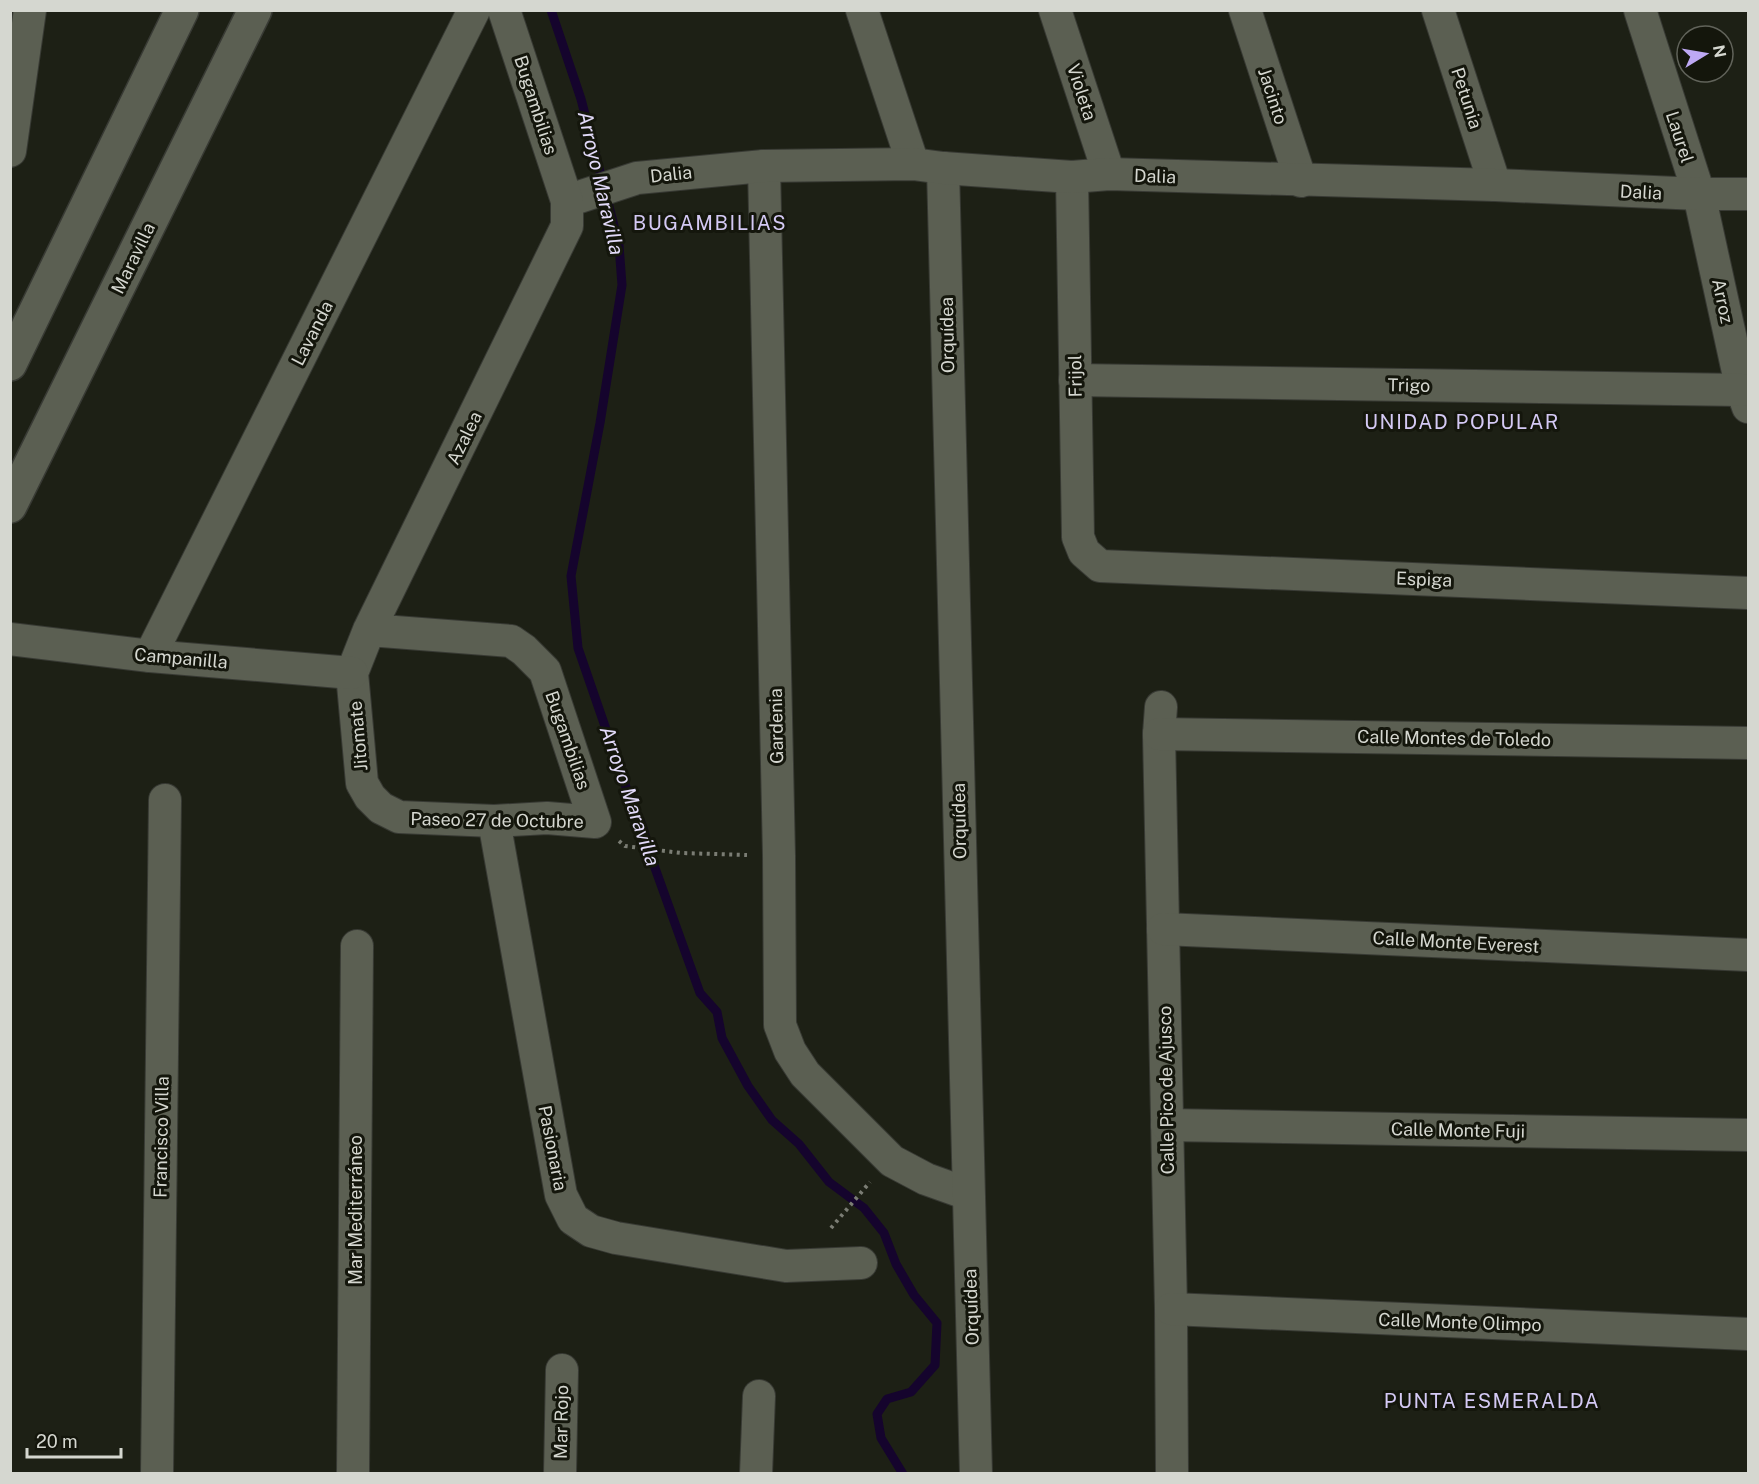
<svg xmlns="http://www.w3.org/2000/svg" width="1759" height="1484" font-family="'Public Sans',sans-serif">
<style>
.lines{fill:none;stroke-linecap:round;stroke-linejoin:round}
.stream{stroke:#15042d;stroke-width:9}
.minor-casing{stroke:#383a34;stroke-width:34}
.secondary-casing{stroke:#383a34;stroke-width:36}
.path{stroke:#7b7d74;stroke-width:4;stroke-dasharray:3 4.5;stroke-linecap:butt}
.minor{stroke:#5b5f52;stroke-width:32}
.secondary{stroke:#5b5f52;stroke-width:33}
.labels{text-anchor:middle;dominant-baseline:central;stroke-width:6;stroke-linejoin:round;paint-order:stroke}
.street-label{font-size:18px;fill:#d5d7d0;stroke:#14160c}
.water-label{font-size:20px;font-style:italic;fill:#e2daf9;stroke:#14160c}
.neighbourhood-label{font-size:20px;letter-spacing:1.5px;fill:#d4c9f4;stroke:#14160c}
</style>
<rect width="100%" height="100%" fill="#1d2015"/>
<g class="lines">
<!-- stream -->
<path class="stream" d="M551 10 581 99 619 245 622 285 600 423 571 576 578 648 629 796 642 825 655 868 700 993 717 1012 722 1038 748 1086 772 1120 799 1144 829 1182 864 1208 884 1233 896 1264 914 1295 937 1323 935 1365 911 1392 887 1399 877 1414 881 1438 903 1474"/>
<!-- minor casing -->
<g class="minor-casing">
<g id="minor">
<path d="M862 10 913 164"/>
<path d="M1055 10 1109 174"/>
<path d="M1245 10 1301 181"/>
<path d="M1438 10 1495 185"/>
<path d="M1640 10 1699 194 1742 390 1748 407"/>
<path d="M10 151 30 10"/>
<path d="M764 166 779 856 780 1025 790 1051 805 1074 892 1161 926 1179 968 1194"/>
<path d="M943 168 976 1474"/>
<path d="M1072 177 1078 537 1084 552 1100 566 1748 593"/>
<path d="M567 201 637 178 764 166 913 164 943 168 1072 177 1109 174 1495 185 1699 194H1748"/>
<path d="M1075 380 1742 390"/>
<path d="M369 630 511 641 524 650 545 671 595 822 547 818 494 821 399 817 381 808 370 797 362 783 352 673 369 630 567 226V201L504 10"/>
<path d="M10 639 150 656 352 673"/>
<path d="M150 656 474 10"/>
<path d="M1161 707 1159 734 1171 1309 1172 1474"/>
<path d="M1159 734 1748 743"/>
<path d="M494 821 561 1195 573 1219 591 1231 616 1238 786 1266 861 1263"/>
<path d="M1163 929 1748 955"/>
<path d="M1167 1125 1748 1135"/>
<path d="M1171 1309 1748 1334"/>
<path d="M157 1474 165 800"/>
<path d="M353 1474 357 946"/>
<path d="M560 1474 562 1370"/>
<path d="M756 1474 759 1396"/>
</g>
</g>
<!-- secondary casing -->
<g class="secondary-casing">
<g id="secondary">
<path d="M10 364 182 10"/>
<path d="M10 506 255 10"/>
</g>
</g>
<!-- path -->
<g class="path">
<path d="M619 841 625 846 681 853 747 855"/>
<path d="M831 1228 870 1182"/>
</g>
<!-- minor -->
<use href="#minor" class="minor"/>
<!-- secondary -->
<use href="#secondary" class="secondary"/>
</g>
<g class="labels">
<!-- street labels -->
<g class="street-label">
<text transform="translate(1082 92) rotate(72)">Violeta</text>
<text transform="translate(1273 96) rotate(72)">Jacinto</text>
<text transform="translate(1467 98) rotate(72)">Petunia</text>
<text transform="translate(536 105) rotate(72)">Bugambilias</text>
<text transform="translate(1680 137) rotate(72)">Laurel</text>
<text transform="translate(671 174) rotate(-6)">Dalia</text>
<text transform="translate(1155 176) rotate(2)">Dalia</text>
<text transform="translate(1641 192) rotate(3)">Dalia</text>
<text transform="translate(133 258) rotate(-64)">Maravilla</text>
<text transform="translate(1723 301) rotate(78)">Arroz</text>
<text transform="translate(312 333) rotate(-63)">Lavanda</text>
<text transform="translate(947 335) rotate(-91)">Orquídea</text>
<text transform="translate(1075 376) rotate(-91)">Frijol</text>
<text transform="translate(1409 385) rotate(1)">Trigo</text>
<text transform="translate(464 438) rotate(-64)">Azalea</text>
<text transform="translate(1424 579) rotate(2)">Espiga</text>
<text transform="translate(181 658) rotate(5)">Campanilla</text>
<text transform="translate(776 726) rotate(-91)">Gardenia</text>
<text transform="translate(358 736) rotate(-95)">Jitomate</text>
<text transform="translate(1454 738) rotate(1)">Calle Montes de Toledo</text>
<text transform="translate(568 740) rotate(71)">Bugambilias</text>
<text transform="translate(497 820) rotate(1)">Paseo 27 de Octubre</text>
<text transform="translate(959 821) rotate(-91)">Orquídea</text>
<text transform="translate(1456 942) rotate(3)">Calle Monte Everest</text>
<text transform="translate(1166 1090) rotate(-91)">Calle Pico de Ajusco</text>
<text transform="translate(1458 1130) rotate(1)">Calle Monte Fuji</text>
<text transform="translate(161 1137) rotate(-89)">Francisco Villa</text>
<text transform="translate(553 1148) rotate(79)">Pasionaria</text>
<text transform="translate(355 1210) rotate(-90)">Mar Mediterráneo</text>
<text transform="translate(971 1307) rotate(-92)">Orquídea</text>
<text transform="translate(1460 1322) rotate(2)">Calle Monte Olimpo</text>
<text transform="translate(561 1422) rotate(-89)">Mar Rojo</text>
</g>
<!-- water labels -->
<g class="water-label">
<text transform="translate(601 183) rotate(77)">Arroyo Maravilla</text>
<text transform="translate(630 796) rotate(71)">Arroyo Maravilla</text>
</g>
<!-- neighbourhood labels -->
<g class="neighbourhood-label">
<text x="710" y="223">BUGAMBILIAS</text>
<text x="1462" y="422">UNIDAD POPULAR</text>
<text x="1492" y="1401">PUNTA ESMERALDA</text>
</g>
</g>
<!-- border -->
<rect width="1759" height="1484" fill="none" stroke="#d5d7d0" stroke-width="24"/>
<!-- north arrow -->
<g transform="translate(1705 54) rotate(79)"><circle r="28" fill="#14160c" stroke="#61635a" stroke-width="1.5"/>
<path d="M0-4.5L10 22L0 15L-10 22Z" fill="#bea9f4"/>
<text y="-9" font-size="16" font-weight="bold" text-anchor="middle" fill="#d5d7d0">N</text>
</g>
<!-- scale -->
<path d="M27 1448v9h94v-9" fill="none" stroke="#d5d7d0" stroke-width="3"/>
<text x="36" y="1448" font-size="18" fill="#d5d7d0" stroke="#14160c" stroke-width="4.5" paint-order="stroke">20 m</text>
</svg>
